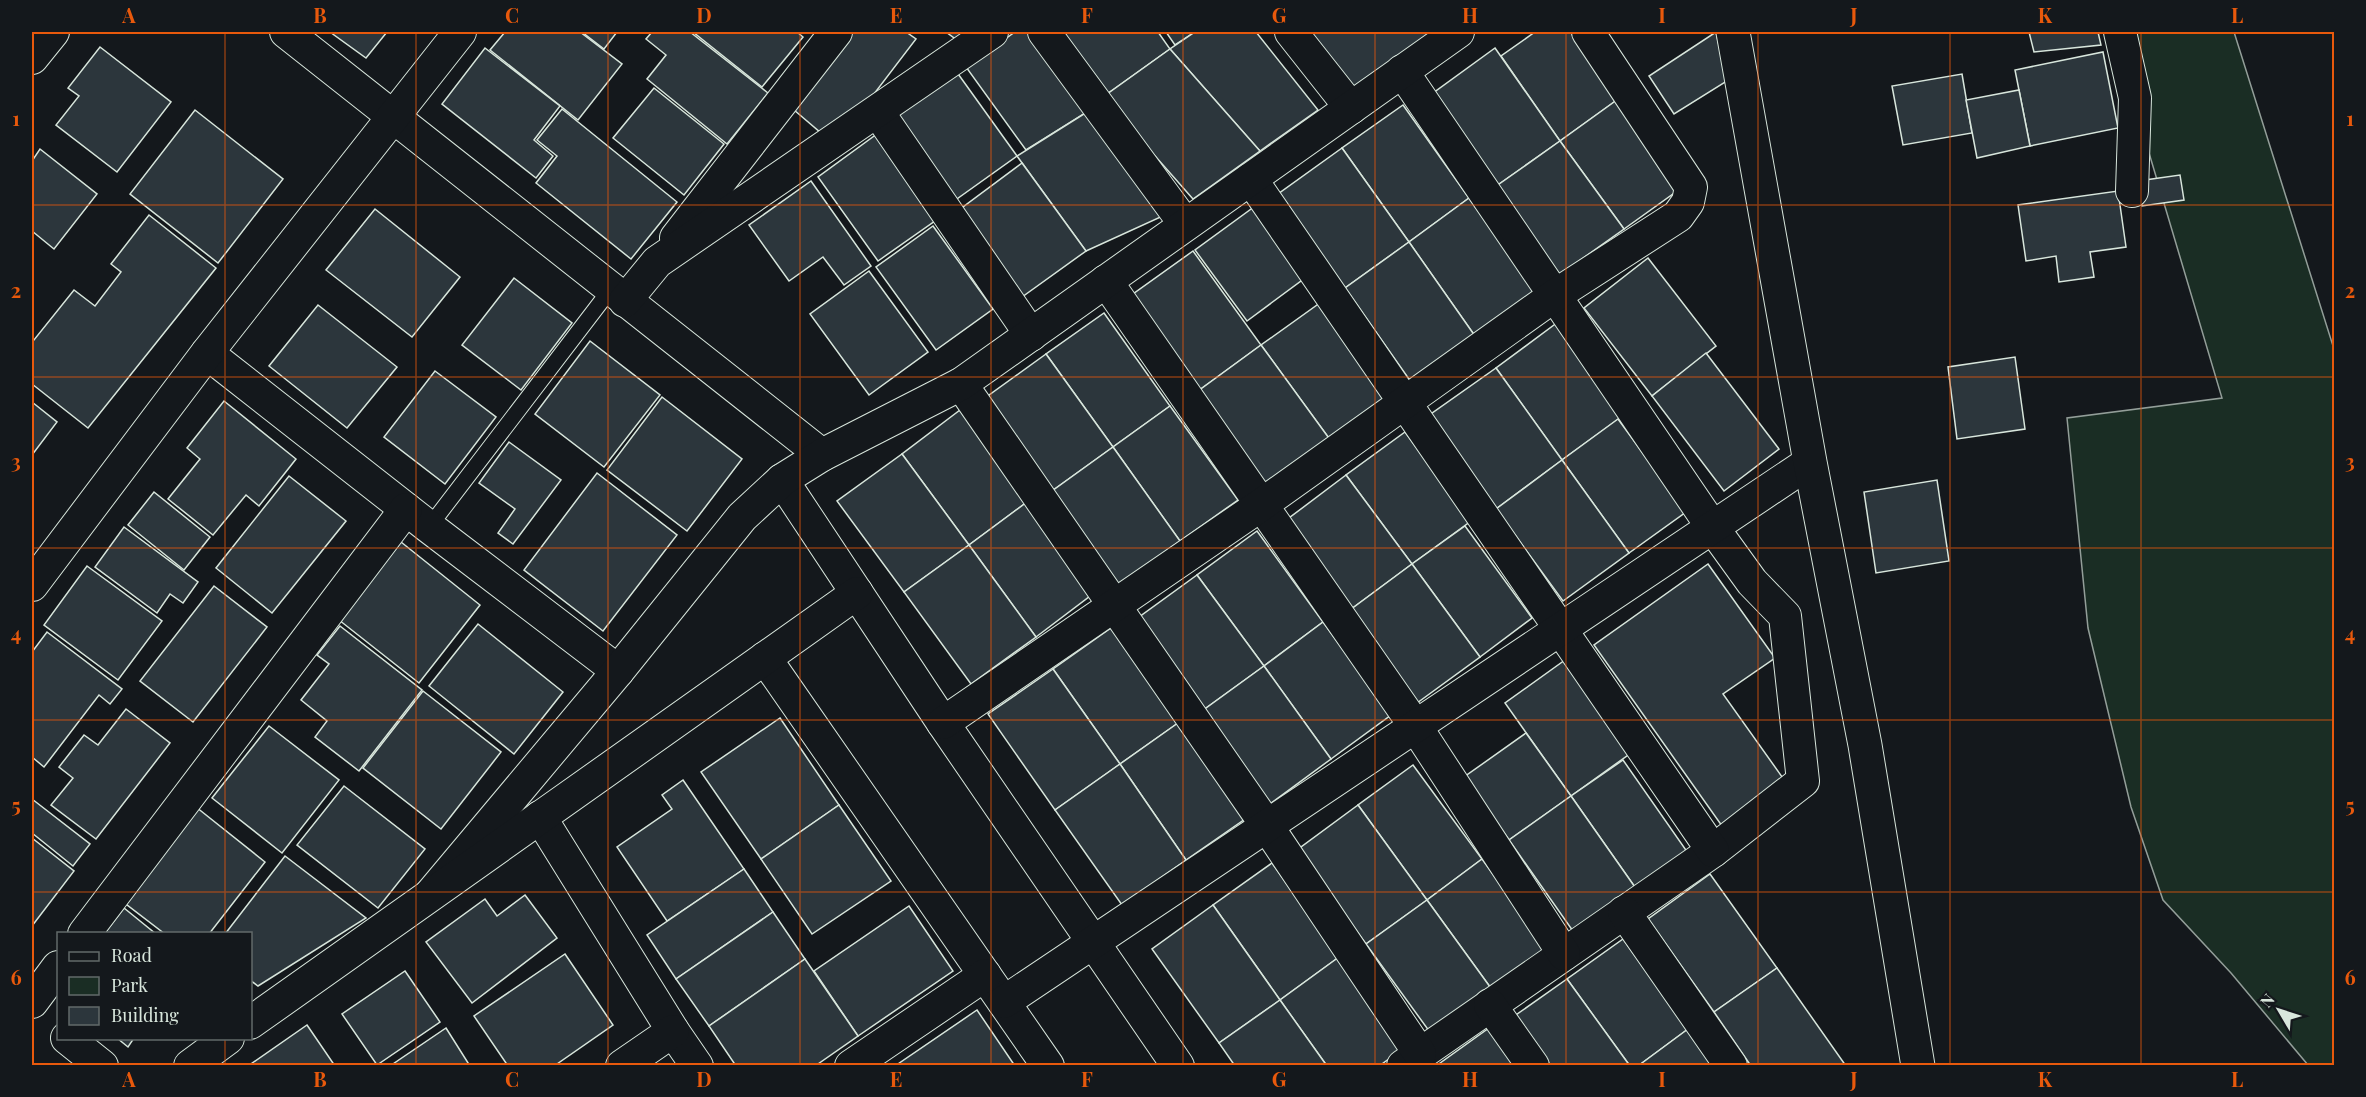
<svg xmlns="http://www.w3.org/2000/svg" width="2366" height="1097" font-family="'Playfair Display',serif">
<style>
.green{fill:#1a2d24;stroke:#939e99;stroke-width:1.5}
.building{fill:#2c363c;stroke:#d8e6dc;stroke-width:1.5}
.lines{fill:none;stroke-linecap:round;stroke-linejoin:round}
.service-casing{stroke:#d8e6dc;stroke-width:17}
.minor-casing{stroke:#d8e6dc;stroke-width:34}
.tertiary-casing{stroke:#d8e6dc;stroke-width:35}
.service{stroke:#14181c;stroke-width:15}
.minor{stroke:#14181c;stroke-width:32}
.tertiary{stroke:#14181c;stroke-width:33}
.grid{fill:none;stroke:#e8590c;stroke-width:1.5;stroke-opacity:0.55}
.neatline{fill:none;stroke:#e8590c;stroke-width:2}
.grid-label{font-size:20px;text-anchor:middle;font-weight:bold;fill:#e8590c}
</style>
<rect width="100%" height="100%" fill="#14181c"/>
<!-- green -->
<path class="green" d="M2113 32H2234L2334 349V1065H2308L2231 973 2163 900 2131 807 2088 628 2067 418 2222 398Z"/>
<!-- building -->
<g class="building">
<path d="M330 32H387L366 58Z"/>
<path d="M505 32H580L622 64 578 120 490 50Z"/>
<path d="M582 32H617L604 49Z"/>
<path d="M652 32H690L768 93 727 144 647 79 666 55 646 39Z"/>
<path d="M693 32H797L803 37 762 87Z"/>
<path d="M845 32H906L916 39 848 128 827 138 787 104Z"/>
<path d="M946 32H968L957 40Z"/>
<path d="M1015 32H1029L1087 112 1026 150 966 67Z"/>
<path d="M1057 32H1158L1170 49 1103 97Z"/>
<path d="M1166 32H1195L1175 45Z"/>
<path d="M1195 32H1256L1318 110 1260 151 1170 49Z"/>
<path d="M1311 32H1433L1350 89Z"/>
<path d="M1535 32H1574L1621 97 1560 141 1501 56Z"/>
<path d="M1716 32 1727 81 1674 114 1649 76Z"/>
<path d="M2029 32H2098L2101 45 2034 52Z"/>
<path d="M100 47 171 102 117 172 56 125 79 96 68 88Z"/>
<path d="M485 48 560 106 534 140 553 156 536 178 442 104Z"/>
<path d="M1495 48 1560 141 1495 187 1429 96Z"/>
<path d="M1170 49 1260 151 1193 199 1103 97Z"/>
<path d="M2103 52 2118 128 2030 146 2015 70Z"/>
<path d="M956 71 1017 156 954 201 893 116Z"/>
<path d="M1962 74 1972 133 1903 145 1892 86Z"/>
<path d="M654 88 724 144 684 195 613 138Z"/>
<path d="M2019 90 2030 146 1977 158 1966 100Z"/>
<path d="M1621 97 1684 186 1624 229 1560 141Z"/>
<path d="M1403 105 1469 198 1409 242 1342 148Z"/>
<path d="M562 109 677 202 631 259 536 183 557 156 537 140Z"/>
<path d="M195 110 283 179 218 263 130 194Z"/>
<path d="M1087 112 1165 215 1086 251 1017 156Z"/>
<path d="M881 131 942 216 878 261 818 177Z"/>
<path d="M1560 141 1624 229 1558 276 1495 187Z"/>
<path d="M1342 148 1409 242 1345 288 1278 194Z"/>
<path d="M40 149 97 194 54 249 32 231V161Z"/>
<path d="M1022 163 1086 251 1022 297 959 210Z"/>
<path d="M2180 175 2184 200 2142 206 2138 181Z"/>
<path d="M811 181 871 266 844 285 823 257 789 281 749 225Z"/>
<path d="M2118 191 2126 247 2090 252 2094 277 2059 282 2056 256 2026 261 2018 205Z"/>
<path d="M1469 198 1537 293 1475 336 1409 242Z"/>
<path d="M1258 204 1309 275 1247 321 1195 250Z"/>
<path d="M375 209 460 277 412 337 326 270Z"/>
<path d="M149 215 216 268 88 428 32 384V338L34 340 74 290 95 306 121 272 111 264Z"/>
<path d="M933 226 993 309 936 350 876 267Z"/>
<path d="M1409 242 1475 336 1411 382 1345 288Z"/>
<path d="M1193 251 1261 345 1194 394 1126 299Z"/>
<path d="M1648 258 1716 346 1652 396 1584 308Z"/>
<path d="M869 271 928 352 869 395 810 314Z"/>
<path d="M514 278 572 323 521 390 462 345Z"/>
<path d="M1324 300 1393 396 1331 441 1261 345Z"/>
<path d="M318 305 397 367 347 428 269 366Z"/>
<path d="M1104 313 1170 406 1113 447 1046 354Z"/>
<path d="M1558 322 1624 415 1562 460 1496 368Z"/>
<path d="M590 341 660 395 604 467 535 414Z"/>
<path d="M1261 345 1331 441 1264 490 1194 394Z"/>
<path d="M1706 353 1779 449 1724 491 1652 396Z"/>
<path d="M1046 354 1113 447 1052 491 985 398Z"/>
<path d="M2015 357 2025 429 1957 439 1948 367Z"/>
<path d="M1496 368 1562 460 1496 509 1428 416Z"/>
<path d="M435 371 496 417 445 484 384 437Z"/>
<path d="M662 397 742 459 687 531 607 470Z"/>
<path d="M224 401 296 459 259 506 246 495 213 535 168 499 200 459 187 448Z"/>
<path d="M32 402 57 422 32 455Z"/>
<path d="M1170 406 1238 500 1180 541 1113 447Z"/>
<path d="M960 410 1027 502 969 545 902 454Z"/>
<path d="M1618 419 1686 512 1629 553 1562 460Z"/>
<path d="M1405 432 1471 521 1412 564 1346 475Z"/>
<path d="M509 442 561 480 513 544 498 533 515 509 479 483Z"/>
<path d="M1113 447 1180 541 1119 585 1052 491Z"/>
<path d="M902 454 969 545 904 592 837 501Z"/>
<path d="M1562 460 1629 553 1563 601 1496 509Z"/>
<path d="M597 473 677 535 603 631 524 570Z"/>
<path d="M1346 475 1412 564 1350 610 1285 521Z"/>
<path d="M289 476 346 521 272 613 216 568Z"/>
<path d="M1937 480 1949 561 1876 573 1864 492Z"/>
<path d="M154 492 210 537 184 570 128 525Z"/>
<path d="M1027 502 1094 593 1036 637 969 545Z"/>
<path d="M1465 526 1532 618 1480 657 1412 564Z"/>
<path d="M124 527 198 582 183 603 170 594 157 613 95 567Z"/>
<path d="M1257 531 1323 622 1264 666 1197 575Z"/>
<path d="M401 542 480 605 419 683 339 620Z"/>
<path d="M969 545 1036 637 971 684 904 592Z"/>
<path d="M1412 564 1480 657 1417 703 1350 610Z"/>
<path d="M1708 564 1775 658 1723 694 1785 781 1722 826 1594 645Z"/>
<path d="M87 566 162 621 118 680 44 625Z"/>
<path d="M1197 575 1264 666 1202 711 1135 620Z"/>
<path d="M214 586 267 627 193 722 140 681Z"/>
<path d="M1323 622 1391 715 1331 759 1264 666Z"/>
<path d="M478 624 563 692 514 754 429 686Z"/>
<path d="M340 626 422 690 359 771 315 737 327 721 301 700 329 664 317 655Z"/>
<path d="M1111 628 1178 723 1120 764 1053 669Z"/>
<path d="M47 632 122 689 110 704 99 695 44 767 32 757V652Z"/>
<path d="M1565 660 1631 753 1571 796 1505 703Z"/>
<path d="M1264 666 1331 759 1270 804 1202 711Z"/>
<path d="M1053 669 1120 764 1055 810 988 714Z"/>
<path d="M423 691 501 752 441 829 363 768Z"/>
<path d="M126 709 170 743 96 839 51 805 73 778 59 767 84 735 98 745Z"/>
<path d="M780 718 839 805 761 859 701 772Z"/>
<path d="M1178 723 1245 819 1186 860 1120 764Z"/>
<path d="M269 726 339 780 282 853 212 798Z"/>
<path d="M1526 733 1571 796 1509 840 1464 777Z"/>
<path d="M1623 760 1688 853 1637 890 1571 796Z"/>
<path d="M1120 764 1186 860 1122 905 1055 810Z"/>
<path d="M1413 765 1482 859 1427 900 1358 805Z"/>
<path d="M683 780 744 869 667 921 617 847 672 809 662 795Z"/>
<path d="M344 786 425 849 378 908 297 845Z"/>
<path d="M1571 796 1637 890 1575 934 1509 840Z"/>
<path d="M32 799 90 844 73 866 32 833Z"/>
<path d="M839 805 891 881 812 934 761 859Z"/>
<path d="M1358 805 1427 900 1366 944 1297 850Z"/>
<path d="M196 807 265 862 209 934H165L122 901Z"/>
<path d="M32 838 74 871 32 926Z"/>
<path d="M285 856 366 918 258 986 250 980V934H225Z"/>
<path d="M1482 859 1548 950 1493 991 1427 900Z"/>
<path d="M1272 863 1339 957 1280 1000 1213 905Z"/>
<path d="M744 869 773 912 676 979 647 935Z"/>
<path d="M1710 874 1777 968 1714 1012 1648 919Z"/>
<path d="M525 895 557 938 472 1003 426 942 485 899 497 916Z"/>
<path d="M1427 900 1493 991 1432 1035 1366 944Z"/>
<path d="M1213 905 1280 1000 1219 1043 1152 949Z"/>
<path d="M909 906 953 971 858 1036 814 971Z"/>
<path d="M124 908 156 934H104Z"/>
<path d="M773 912 805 959 709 1026 676 979Z"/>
<path d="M1623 939 1688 1029 1638 1066H1630L1567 979Z"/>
<path d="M565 954 613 1025 554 1066H508L474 1016Z"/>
<path d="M1339 957 1404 1048 1379 1066H1327L1280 1000Z"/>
<path d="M805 959 858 1036 815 1066H736L709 1026Z"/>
<path d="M1777 968 1846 1066H1751L1714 1012Z"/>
<path d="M405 971 440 1022 377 1065 342 1014Z"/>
<path d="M1567 979 1630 1066H1547L1513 1017Z"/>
<path d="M1280 1000 1327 1066H1235L1219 1043Z"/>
<path d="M977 1010 1015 1066H895Z"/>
<path d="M307 1025 335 1066H248Z"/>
<path d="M446 1028 470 1066H390Z"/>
<path d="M1489 1028 1516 1066H1436Z"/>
<path d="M1688 1029 1714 1066H1638Z"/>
<path d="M117 1038H134L128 1047Z"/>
</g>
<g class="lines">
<!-- service casing -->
<g class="service-casing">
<path id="service" d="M429 527 610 290"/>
</g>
<!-- minor casing -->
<g class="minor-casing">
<g id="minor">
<path d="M286 32 822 455"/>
<path d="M1044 32 1185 224"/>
<path d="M1291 32 1351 108"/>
<path d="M2120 32 2135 98 2132 191"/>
<path d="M32 58 53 32"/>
<path d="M1402 71 1713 528 1752 582 1785 616 1803 781 1713 851 1403 1066"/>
<path d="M878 112 1031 335"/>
<path d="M1251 179 1713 851"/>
<path d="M676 238 836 32"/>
<path d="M1106 281 1416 727 1564 954"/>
<path d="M625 301 657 262 992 32"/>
<path d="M207 353 429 527 618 671"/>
<path d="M961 384 1267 826 1420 1054"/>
<path d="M782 480 943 723 1178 1066"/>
<path d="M32 585 207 353 460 32"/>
<path d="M765 658 1048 1066"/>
<path d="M943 723 1261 505 1554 296 1678 216 1688 202 1691 187 1588 32"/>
<path d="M540 817 673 1031 697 1066"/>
<path d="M431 894 618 671 742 517 782 480 822 455 961 384 1458 32"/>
<path d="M1624 912 1731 1066"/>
<path d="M84 934 406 509"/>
<path d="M32 1002 58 967"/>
<path d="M1004 1002 1810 462"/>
<path d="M1490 1005 1533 1066"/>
<path d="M250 1023 857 593"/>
<path d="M67 1038 102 1066"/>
<path d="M190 1066 228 1038"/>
<path d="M622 1066 673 1031"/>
<path d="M851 1066 985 975"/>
</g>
</g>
<!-- tertiary casing -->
<g class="tertiary-casing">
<path id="tertiary" d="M1733 32 1810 462 1865 745 1918 1066"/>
</g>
<!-- service -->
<use href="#service" class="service"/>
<!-- minor -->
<use href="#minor" class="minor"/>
<!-- tertiary -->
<use href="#tertiary" class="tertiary"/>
</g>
<!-- grid -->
<path class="grid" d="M225 32V934M416 32V1066M608 32V1066M800 32V1066M991 32V1066M1183 32V1066M1375 32V1066M1566 32V1066M1758 32V1066M1950 32V1066M2141 32V1066M32 205H2334M32 377H2334M32 548H2334M32 720H2334M32 892H2334M225 1038V1066"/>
<!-- border -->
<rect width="2366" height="1097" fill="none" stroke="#14181c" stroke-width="66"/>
<!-- legend -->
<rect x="57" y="932" width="195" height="108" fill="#14181c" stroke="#626a69" stroke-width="1.5"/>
<rect x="69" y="952" width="30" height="9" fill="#14181c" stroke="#626a69" stroke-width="1.5"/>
<text x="111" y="962" font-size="18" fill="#d8e6dc">Road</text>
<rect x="69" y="977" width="30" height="18" fill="#1a2d24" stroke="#626a69" stroke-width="1.5"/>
<text x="111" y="992" font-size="18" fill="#d8e6dc">Park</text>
<rect x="69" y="1007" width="30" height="18" fill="#2c363c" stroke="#626a69" stroke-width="1.5"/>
<text x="111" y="1022" font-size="18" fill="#d8e6dc">Building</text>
<!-- north arrow -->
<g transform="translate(2279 1010) rotate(309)" stroke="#14181c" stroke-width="4.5" paint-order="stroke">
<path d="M0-4.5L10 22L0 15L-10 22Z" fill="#d8e6dc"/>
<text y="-9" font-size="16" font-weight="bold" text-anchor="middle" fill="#d8e6dc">N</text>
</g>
<rect x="33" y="33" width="2300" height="1031" class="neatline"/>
<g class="grid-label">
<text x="129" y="23">A</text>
<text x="320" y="23">B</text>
<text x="512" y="23">C</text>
<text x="704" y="23">D</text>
<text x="896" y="23">E</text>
<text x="1087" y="23">F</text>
<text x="1279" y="23">G</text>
<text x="1470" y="23">H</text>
<text x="1662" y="23">I</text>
<text x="1854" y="23">J</text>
<text x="2045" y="23">K</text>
<text x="2237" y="23">L</text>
<text x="16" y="126">1</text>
<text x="2350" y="126">1</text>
<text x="16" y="298">2</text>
<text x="2350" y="298">2</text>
<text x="16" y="469">3</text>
<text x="2350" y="469">3</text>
<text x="16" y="641">4</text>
<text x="2350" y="641">4</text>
<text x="16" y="813">5</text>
<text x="2350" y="813">5</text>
<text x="16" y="985">6</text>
<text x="2350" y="985">6</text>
<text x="129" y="1087">A</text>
<text x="320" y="1087">B</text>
<text x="512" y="1087">C</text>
<text x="704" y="1087">D</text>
<text x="896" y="1087">E</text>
<text x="1087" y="1087">F</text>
<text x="1279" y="1087">G</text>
<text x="1470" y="1087">H</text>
<text x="1662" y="1087">I</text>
<text x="1854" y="1087">J</text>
<text x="2045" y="1087">K</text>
<text x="2237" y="1087">L</text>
</g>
</svg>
